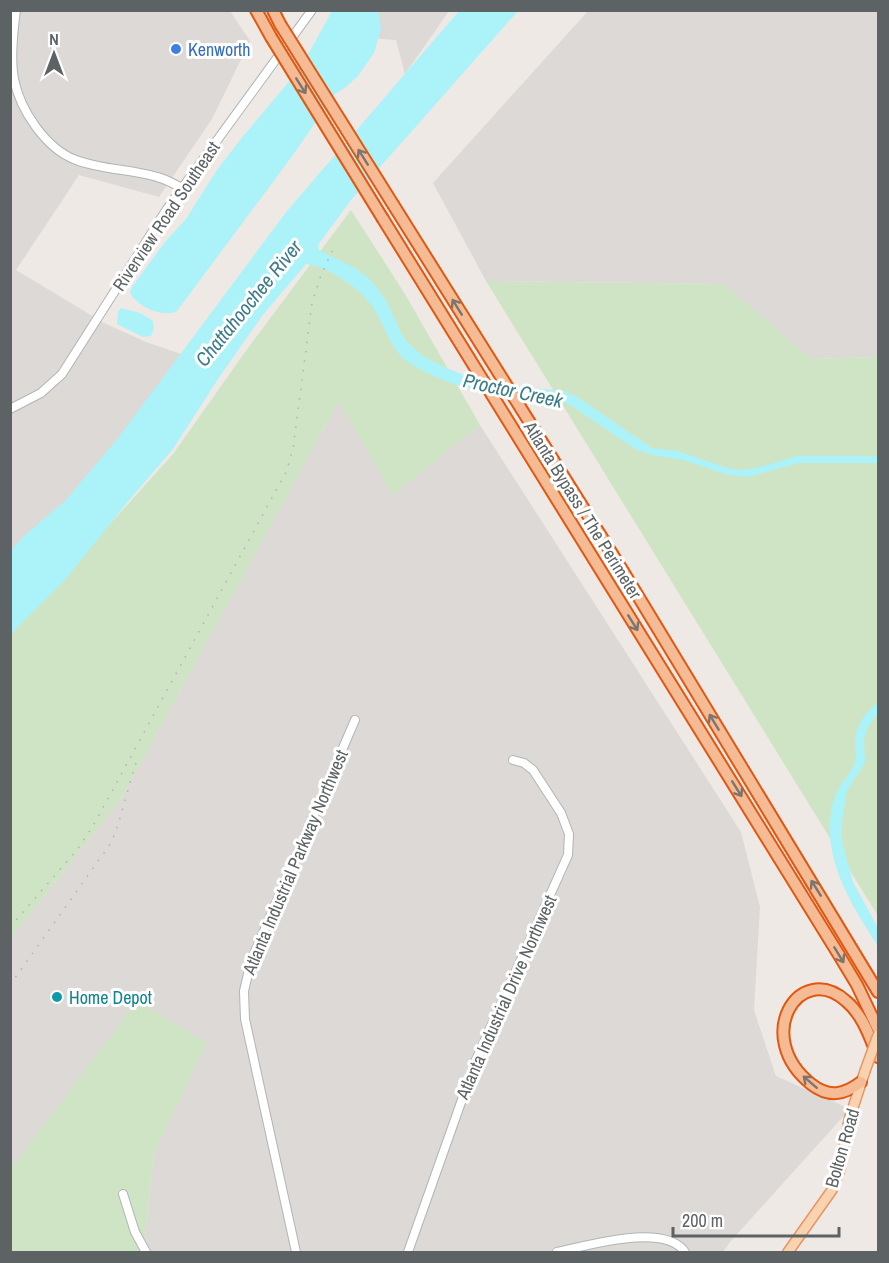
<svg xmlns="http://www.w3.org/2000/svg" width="889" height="1263" font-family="'Archivo Narrow',sans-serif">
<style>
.industrial{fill:#ddd9d7}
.green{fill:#cfe4c4}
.water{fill:#abf2f9}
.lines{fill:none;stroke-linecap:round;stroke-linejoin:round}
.minor-casing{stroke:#b0b5b6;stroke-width:10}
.major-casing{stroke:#e79565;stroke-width:12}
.highway-casing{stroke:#e25711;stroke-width:14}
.minor{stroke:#fff;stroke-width:8}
.major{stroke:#f9d3af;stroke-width:9}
.highway{stroke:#f5bb95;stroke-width:10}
.rail{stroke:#b1b2b2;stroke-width:1.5;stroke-dasharray:1.5 8;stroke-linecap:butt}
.major-bridge-casing{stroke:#e79565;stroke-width:12;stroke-linecap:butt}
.highway-bridge-casing{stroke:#e25711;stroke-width:14;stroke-linecap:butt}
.major-bridge{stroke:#f9d3af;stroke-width:9}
.highway-bridge{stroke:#f5bb95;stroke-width:10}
.oneway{stroke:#7b756e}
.shop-dot{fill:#3f7fe0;stroke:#fff;stroke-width:2}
.culture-dot{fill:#0f9aa8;stroke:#fff;stroke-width:2}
.labels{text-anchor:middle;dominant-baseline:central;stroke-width:6;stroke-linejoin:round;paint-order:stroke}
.shop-label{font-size:18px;fill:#366cbe;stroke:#fff;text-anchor:start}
.street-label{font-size:18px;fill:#5d6364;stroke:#fff}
.culture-label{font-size:18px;fill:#0d838f;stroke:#fff;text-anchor:start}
.water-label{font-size:20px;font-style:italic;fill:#3c7c88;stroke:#fff}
</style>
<rect width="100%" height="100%" fill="#eee9e5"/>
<!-- industrial -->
<g class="industrial">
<path d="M11 11H230L250 41 212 119 159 197 79 175 16 270 104 323 146 342 181 354 89 480 11 561Z"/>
<path d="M363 11H449L405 74 396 40 356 37Z"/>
<path d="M588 11H878V357L812 359 724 284 486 281 433 183Z"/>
<path d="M339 401 393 494 480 425 741 832 760 907 754 1010 776 1076 850 1109 730 1242 723 1252H147L144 1247 154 1153 207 1043 11 1169V938L121 799Z"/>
</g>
<!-- green -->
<g class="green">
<path d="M351 210 405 294 480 425 393 495 339 401 121 799 11 938V634L173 454 248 348Z"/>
<path d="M486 281 724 284 812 359 878 357V916Z"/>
<path d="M137 1001 207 1043 154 1153 144 1247 147 1252H11L10 1170Z"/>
</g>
<!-- water -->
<g class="water">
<path d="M332 11H378L381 29 374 53 358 76 346 87 335 94 293 155 177 311C163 318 138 307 130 293L132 287 165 242 186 219 217 170 240 140 287 84 310 51Z"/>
<path d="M459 11H518L351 200 318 245 319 250 353 267 370 279 386 300 401 333 408 343 423 356 444 367 474 379 510 386 565 391 579 398 652 448 678 451 727 468 743 470 760 467 797 456H878V463H799L749 477 728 475 683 460 651 455 635 449 572 406 564 402C546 397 527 398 509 396 474 392 439 382 409 363 391 351 385 326 374 309 362 289 329 267 306 264L262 316 218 379 173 449 130 499 65 580 11 634 10 551 26 534 65 501 118 438 287 211Z"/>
<path d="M121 308 140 313 153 321 154 328 151 336 143 337 117 324 118 312Z"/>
<path d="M878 703V713L867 729 864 738 865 763 847 791 841 828 842 841 853 882 878 928V946C849 902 817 850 835 796 839 784 850 776 854 764 857 757 855 749 855 741 856 726 866 710 878 703Z"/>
</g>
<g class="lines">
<!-- minor casing -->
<g class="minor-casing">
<g id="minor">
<path d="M16 10C13 32 10 58 14 79 20 110 46 149 76 160 102 170 131 169 157 177 166 179 174 184 182 188"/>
<path d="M10 409 41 393 62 374 167 209 312 10"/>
<path d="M123 1194 135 1232 146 1252"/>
<path d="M296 1252 245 1019 244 991 251 961 355 720"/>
<path d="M408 1252 476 1060 568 855 569 834 561 813 533 770 524 763 513 760"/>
<path d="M557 1252C587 1246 664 1222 685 1252"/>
</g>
</g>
<!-- major casing -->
<g class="major-casing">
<path id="major" d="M788 1252 832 1190 840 1169 849 1120 865 1071"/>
</g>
<!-- highway casing -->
<g class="highway-casing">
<g id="highway">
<path d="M256 10 271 37"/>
<path d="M273 10 280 24"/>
<path d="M394 206 621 568 878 992"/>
<path d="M383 219 839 955 857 985 878 1029"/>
<path d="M861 1082C844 1095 829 1098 811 1084 752 1037 799 960 846 1001 863 1015 870 1038 878 1057"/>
</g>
</g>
<!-- minor -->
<use href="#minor" class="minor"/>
<!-- major -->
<use href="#major" class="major"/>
<!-- highway -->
<use href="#highway" class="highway"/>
<!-- rail -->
<g class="rail">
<path d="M10 927 77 850 93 826 286 472 293 449 312 303 320 278 332 251"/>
<path d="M10 985 111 843C123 815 128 785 138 757"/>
</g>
<!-- major-bridge casing -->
<g class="major-bridge-casing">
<path id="major-bridge" d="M865 1071 878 1035"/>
</g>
<!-- highway-bridge casing -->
<g class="highway-bridge-casing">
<g id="highway-bridge">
<path d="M280 24 394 206"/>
<path d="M271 37 383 219"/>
</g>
</g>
<!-- major-bridge -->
<use href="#major-bridge" class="major-bridge"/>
<!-- highway-bridge -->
<use href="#highway-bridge" class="highway-bridge"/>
</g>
<!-- one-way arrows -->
<defs><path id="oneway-shaft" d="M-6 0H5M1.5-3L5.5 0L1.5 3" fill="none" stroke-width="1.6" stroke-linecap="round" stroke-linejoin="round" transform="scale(1.5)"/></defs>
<g class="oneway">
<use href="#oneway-shaft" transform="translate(301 86) rotate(58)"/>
<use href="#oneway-shaft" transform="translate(363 157) rotate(-122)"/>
<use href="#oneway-shaft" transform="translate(457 307) rotate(-122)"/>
<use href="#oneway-shaft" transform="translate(633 623) rotate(58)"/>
<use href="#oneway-shaft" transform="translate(714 722) rotate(-121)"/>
<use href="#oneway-shaft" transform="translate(737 789) rotate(58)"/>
<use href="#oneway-shaft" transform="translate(816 888) rotate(-122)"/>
<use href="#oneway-shaft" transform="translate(839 955) rotate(59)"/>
<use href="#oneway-shaft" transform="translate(810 1082) rotate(-139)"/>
</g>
<!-- markers -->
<circle class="shop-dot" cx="176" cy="49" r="6"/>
<circle class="culture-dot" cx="57" cy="997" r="6"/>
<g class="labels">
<!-- shop labels -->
<g class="shop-label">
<text x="188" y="49">Kenworth</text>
</g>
<!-- street labels -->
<g class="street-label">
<text transform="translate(166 216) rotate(-56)">Riverview Road Southeast</text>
<text transform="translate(583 510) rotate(58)">Atlanta Bypass / The Perimeter</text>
<text transform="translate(295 862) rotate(-67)">Atlanta Industrial Parkway Northwest</text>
<text transform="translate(506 997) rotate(-66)">Atlanta Industrial Drive Northwest</text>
<text transform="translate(842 1148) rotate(-74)">Bolton Road</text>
</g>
<!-- culture labels -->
<g class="culture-label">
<text x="69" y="997">Home Depot</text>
</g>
<!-- water labels -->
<g class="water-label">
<text transform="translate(248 303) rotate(-51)">Chattahoochee River</text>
<text transform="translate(513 390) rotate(12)">Proctor Creek</text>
</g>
</g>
<!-- border -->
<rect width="889" height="1263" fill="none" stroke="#5d6364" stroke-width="24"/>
<!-- north arrow -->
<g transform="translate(54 54)" stroke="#ffffff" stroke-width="4.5" paint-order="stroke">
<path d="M0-4.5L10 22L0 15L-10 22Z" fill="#5d6364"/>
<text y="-9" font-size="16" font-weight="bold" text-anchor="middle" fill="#5d6364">N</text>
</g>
<!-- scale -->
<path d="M673 1227v9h166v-9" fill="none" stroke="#5d6364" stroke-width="3"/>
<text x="682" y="1227" font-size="18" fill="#5d6364" stroke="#ffffff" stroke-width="4.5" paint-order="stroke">200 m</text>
</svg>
